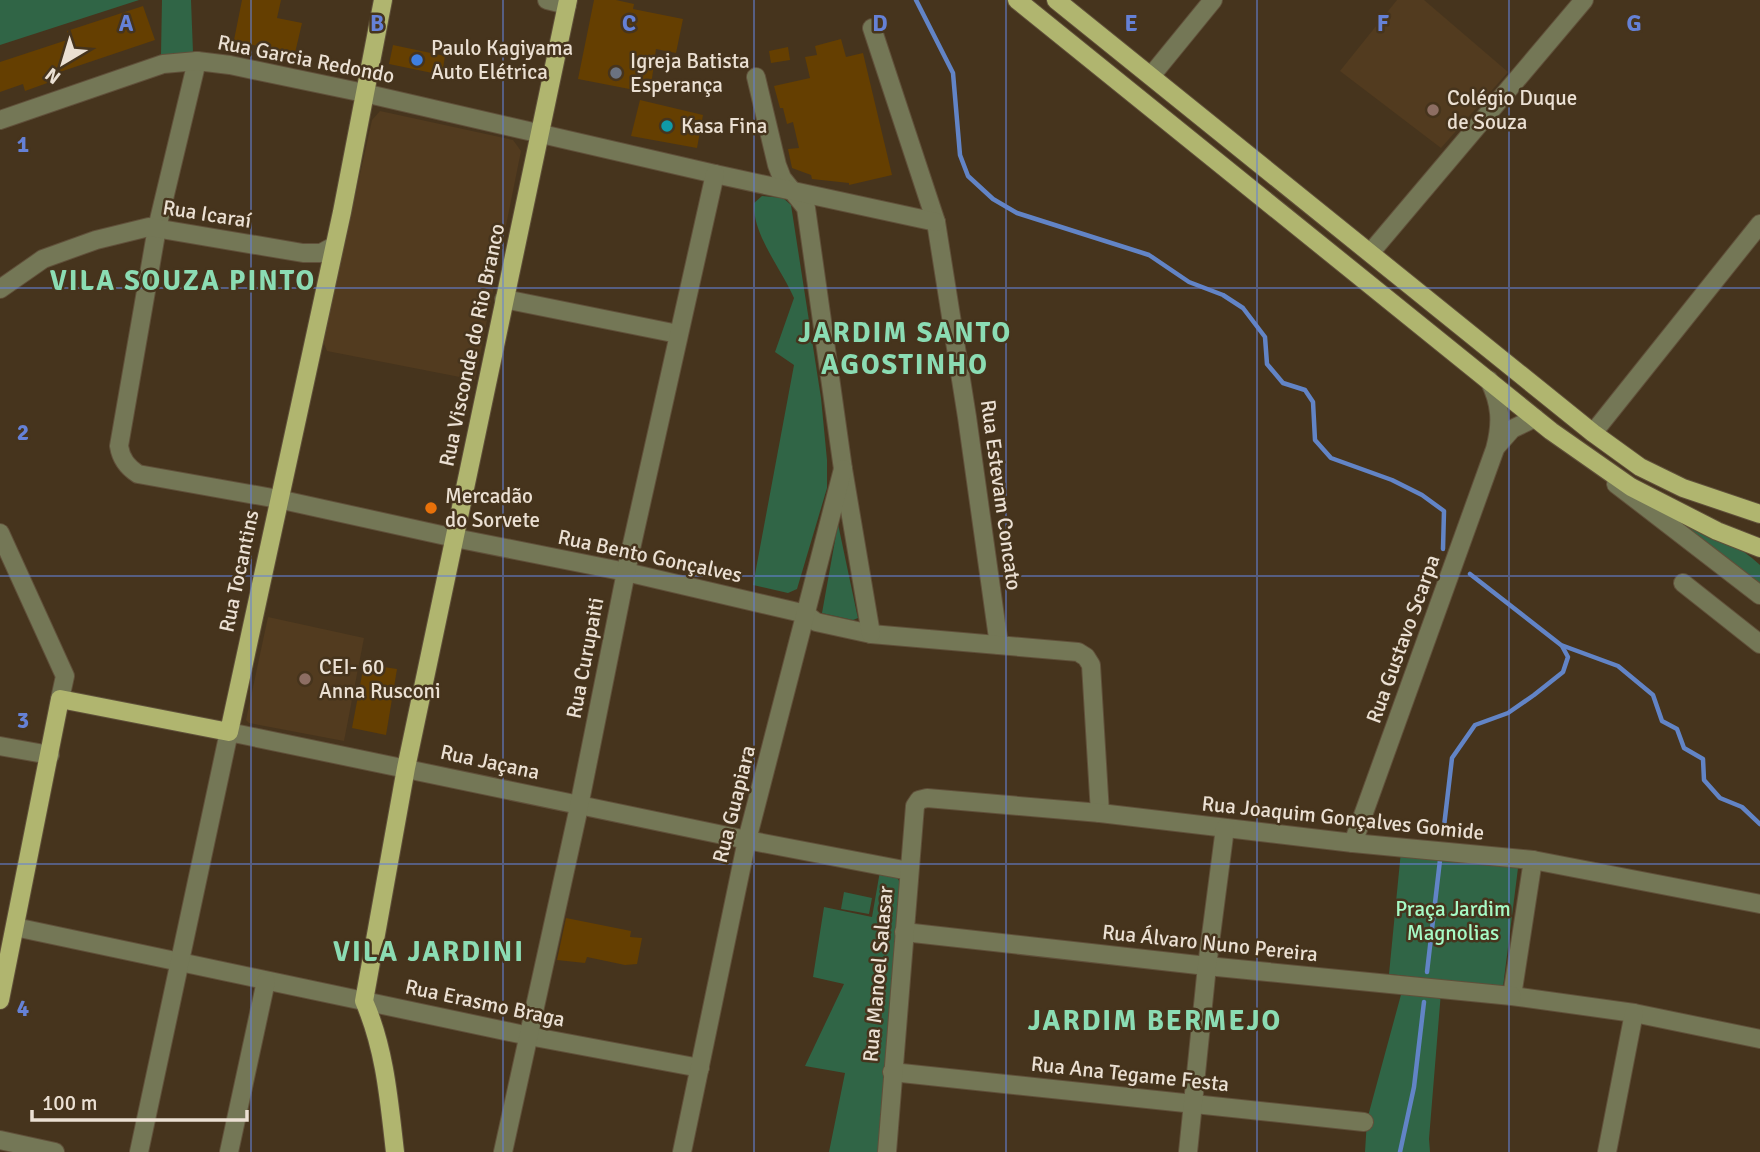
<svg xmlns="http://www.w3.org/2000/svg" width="1760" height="1152" font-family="Signika,sans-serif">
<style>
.built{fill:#523b1f}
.green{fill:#306546}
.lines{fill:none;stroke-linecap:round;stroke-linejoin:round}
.stream{stroke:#6284c6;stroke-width:4.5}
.building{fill:#653f01}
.minor-casing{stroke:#60503a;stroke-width:20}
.major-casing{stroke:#60503a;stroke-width:20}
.minor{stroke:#747756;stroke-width:18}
.major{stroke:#b0b56f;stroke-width:18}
.grid{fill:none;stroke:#6581d6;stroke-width:2;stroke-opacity:0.55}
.shop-dot{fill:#3f7fe0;stroke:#46341d;stroke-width:2.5}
.worship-dot{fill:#6b7280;stroke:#46341d;stroke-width:2.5}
.education-dot{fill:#8d6e63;stroke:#46341d;stroke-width:2.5}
.culture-dot{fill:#0f9aa8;stroke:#46341d;stroke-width:2.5}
.food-dot{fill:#e8710a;stroke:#46341d;stroke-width:2.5}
.labels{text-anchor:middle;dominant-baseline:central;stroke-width:5;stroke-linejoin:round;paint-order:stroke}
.poi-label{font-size:21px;fill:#ebe0d3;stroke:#46341d;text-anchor:start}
.street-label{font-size:21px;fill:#ebe0d3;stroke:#46341d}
.park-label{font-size:21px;fill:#a6fac5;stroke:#46341d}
.district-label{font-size:28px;font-weight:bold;letter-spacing:2px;fill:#8bdcb3;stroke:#46341d}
.grid-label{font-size:23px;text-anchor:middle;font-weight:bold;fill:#6581d6;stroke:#46341d;stroke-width:5;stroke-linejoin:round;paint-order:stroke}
</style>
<rect width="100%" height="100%" fill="#46341d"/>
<!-- built -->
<g class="built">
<path d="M1397 0H1424L1508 72 1441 148 1340 71Z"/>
<path d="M380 111 513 140 521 151 475 380 327 351 323 341 372 120Z"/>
<path d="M268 617 364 638 344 741 249 723 246 720Z"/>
</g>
<!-- green -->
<g class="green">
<path d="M0 0H139L0 45Z"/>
<path d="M162 0H191L193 53 161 55Z"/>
<path d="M762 196 783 198 791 205 821 398 827 460V488L797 589 788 593 753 585 794 365 775 352 794 298C782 270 752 234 754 203Z"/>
<path d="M1690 522C1715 535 1740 546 1760 565V587L1681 525Z"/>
<path d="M838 524 857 614 858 618 853 620 822 613Z"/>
<path d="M1401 851 1518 868 1503 987 1389 974Z"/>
<path d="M880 871 896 876 901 884 882 1152H829L845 1073 805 1066 844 984 813 977 824 907 872 917Z"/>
<path d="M844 892 872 898 869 914 841 909Z"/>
<path d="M1402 991 1441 992 1429 1139 1430 1152H1365L1367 1120Z"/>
</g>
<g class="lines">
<!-- stream -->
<g class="stream">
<path d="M916 0 953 73 960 155 968 176 993 199 1017 213 1149 255 1189 282 1223 295 1243 308 1265 337 1267 364 1283 383 1305 390 1313 402 1315 440 1331 458 1392 480 1422 495 1444 511 1443 549"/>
<path d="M1470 574 1561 645 1618 666 1653 695 1662 721 1677 729 1684 748 1703 759 1704 780 1720 798 1742 807 1760 824"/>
<path d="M1443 835 1452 758 1475 725 1508 713 1534 695 1563 672 1568 657 1562 646"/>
<path d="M1427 972 1440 860"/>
<path d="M1400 1152 1414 1087 1424 1002"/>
</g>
</g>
<!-- building -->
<g class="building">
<path d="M242 0H281L277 18 302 23 295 53 272 48V50L234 40Z"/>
<path d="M594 0H616L634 4 633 9 683 19 676 53 656 49 650 93 578 79Z"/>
<path d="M143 6 155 40 48 76 50 82 25 91 23 84 0 92V62L70 39 67 31Z"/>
<path d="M841 39 846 57 863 53 892 175 849 185V183L812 179 811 175 792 168 788 149 799 148 793 122 787 124 783 108H780L774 86 810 78 805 57 817 55 815 46Z"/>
<path d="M393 45 445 56 442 75 389 64Z"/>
<path d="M788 47 790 60 771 63 769 51Z"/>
<path d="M640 100 703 115 697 148 631 136Z"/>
<path d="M364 664 397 669 386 735 352 728Z"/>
<path d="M566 918 631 931 630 937 642 938 637 964 625 965 587 957 585 963 557 960Z"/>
</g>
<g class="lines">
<!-- minor casing -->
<g class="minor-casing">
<g id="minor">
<path d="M547 0 567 5"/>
<path d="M872 28 936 222 967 417 999 645"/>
<path d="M197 61 157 228 119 446C121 459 127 467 138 474L278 499 455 538 626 572 806 614 816 622 871 634 1078 652 1086 657 1091 665 1100 813"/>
<path d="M1151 76 1213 0"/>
<path d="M756 77 777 165 782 178 806 208 843 469 871 634"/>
<path d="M0 120 163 64 197 61 230 65 364 93 715 174 936 222"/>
<path d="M1371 252 1584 0"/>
<path d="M0 289 43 259 96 240 149 227 303 253H321L334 246"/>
<path d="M504 299 678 334"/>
<path d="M1593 433 1760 224"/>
<path d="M1497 446 1512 429 1535 418"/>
<path d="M1616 484 1760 595"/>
<path d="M0 533 65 676 60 699"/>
<path d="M1683 583 1760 644"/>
<path d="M0 746 50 755"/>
<path d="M1353 843 1495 449C1502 423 1501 404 1489 380"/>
<path d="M1533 860 1512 996 1634 1013 1760 1039"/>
<path d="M15 927 529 1036 700 1068"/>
<path d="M904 932 1207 966 1512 996"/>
<path d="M892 1072 1364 1122"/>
<path d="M0 1140 55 1152"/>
<path d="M139 1152 229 732 747 840 909 871"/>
<path d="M229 1152 266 981"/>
<path d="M503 1152 577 816 628 562 715 174"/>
<path d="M682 1152 747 840 843 469"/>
<path d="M887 1152 915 806 919 800 927 798 1100 813 1353 843 1533 860 1760 904"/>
<path d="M1188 1152 1207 966 1225 828"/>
<path d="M1607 1152 1634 1013"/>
</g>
</g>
<!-- major casing -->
<g class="major-casing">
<g id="major">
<path d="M1017 0 1551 431 1631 487 1717 531 1760 548"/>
<path d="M1056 0 1593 433 1640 467 1683 488 1760 514"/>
<path d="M0 1000 60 699 229 732 342 212 383 0"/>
<path d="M395 1152C389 1100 385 1049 364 1001L406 768 568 0"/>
</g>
</g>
<!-- minor -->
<use href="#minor" class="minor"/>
<!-- major -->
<use href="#major" class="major"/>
</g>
<!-- grid -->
<path class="grid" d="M251 0V1152M503 0V1152M754 0V1152M1006 0V1152M1257 0V1152M1509 0V1152M0 288H1760M0 576H1760M0 864H1760"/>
<!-- markers -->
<circle class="shop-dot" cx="417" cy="60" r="7"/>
<circle class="worship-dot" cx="616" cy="73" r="7"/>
<g class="education-dot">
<circle cx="1433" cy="110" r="7"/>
<circle cx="305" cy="679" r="7"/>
</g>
<circle class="culture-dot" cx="667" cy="126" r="7"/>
<circle class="food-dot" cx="431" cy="508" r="7"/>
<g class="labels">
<!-- poi labels -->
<g class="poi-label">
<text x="431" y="48">Paulo Kagiyama<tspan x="431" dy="24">Auto Elétrica</tspan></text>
<text x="630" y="61">Igreja Batista<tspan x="630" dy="24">Esperança</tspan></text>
<text x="1447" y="98">Colégio Duque<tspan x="1447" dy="24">de Souza</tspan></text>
<text x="681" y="126">Kasa Fina</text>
<text x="445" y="496">Mercadão<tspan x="445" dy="24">do Sorvete</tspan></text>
<text x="319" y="667">CEI- 60<tspan x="319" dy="24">Anna Rusconi</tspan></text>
</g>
<!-- street labels -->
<g class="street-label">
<text transform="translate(306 59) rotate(11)">Rua Garcia Redondo</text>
<text transform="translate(207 214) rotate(9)">Rua Icaraí</text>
<text transform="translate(472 345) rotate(-78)">Rua Visconde do Rio Branco</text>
<text transform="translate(1001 495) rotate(82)">Rua Estevam Concato</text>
<text transform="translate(650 556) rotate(12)">Rua Bento Gonçalves</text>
<text transform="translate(239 571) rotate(-78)">Rua Tocantins</text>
<text transform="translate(1403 639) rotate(-70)">Rua Gustavo Scarpa</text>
<text transform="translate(585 658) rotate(-79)">Rua Curupaiti</text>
<text transform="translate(490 762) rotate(12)">Rua Jaçana</text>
<text transform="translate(734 804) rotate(-76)">Rua Guapiara</text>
<text transform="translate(1343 818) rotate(6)">Rua Joaquim Gonçalves Gomide</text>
<text transform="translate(1210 943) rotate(6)">Rua Álvaro Nuno Pereira</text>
<text transform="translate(878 974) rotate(-85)">Rua Manoel Salasar</text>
<text transform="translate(485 1003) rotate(12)">Rua Erasmo Braga</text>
<text transform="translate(1130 1074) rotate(6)">Rua Ana Tegame Festa</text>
</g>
<!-- park labels -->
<g class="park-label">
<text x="1453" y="909">Praça Jardim<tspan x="1453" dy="24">Magnolias</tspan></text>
</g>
<!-- district labels -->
<g class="district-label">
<text x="183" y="281">VILA SOUZA PINTO</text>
<text x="905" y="333">JARDIM SANTO<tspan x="905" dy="32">AGOSTINHO</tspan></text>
<text x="429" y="952">VILA JARDINI</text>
<text x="1155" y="1021">JARDIM BERMEJO</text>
</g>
</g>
<g class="grid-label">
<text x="126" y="31">A</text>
<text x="377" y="31">B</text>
<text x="629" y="31">C</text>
<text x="880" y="31">D</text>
<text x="1131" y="31">E</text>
<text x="1383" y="31">F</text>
<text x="1634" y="31">G</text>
<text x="23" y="152">1</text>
<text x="23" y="440">2</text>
<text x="23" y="728">3</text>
<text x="23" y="1016">4</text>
</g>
<!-- north arrow -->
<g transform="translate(63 63) rotate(218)" stroke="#46341d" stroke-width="5" paint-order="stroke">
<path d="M0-5L12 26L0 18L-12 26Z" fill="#ebe0d3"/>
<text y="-10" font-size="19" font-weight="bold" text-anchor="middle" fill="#ebe0d3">N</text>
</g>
<!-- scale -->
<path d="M32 1110v10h215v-10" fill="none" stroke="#ebe0d3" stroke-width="3.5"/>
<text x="42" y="1110" font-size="21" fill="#ebe0d3" stroke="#46341d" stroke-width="5" paint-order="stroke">100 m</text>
</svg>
